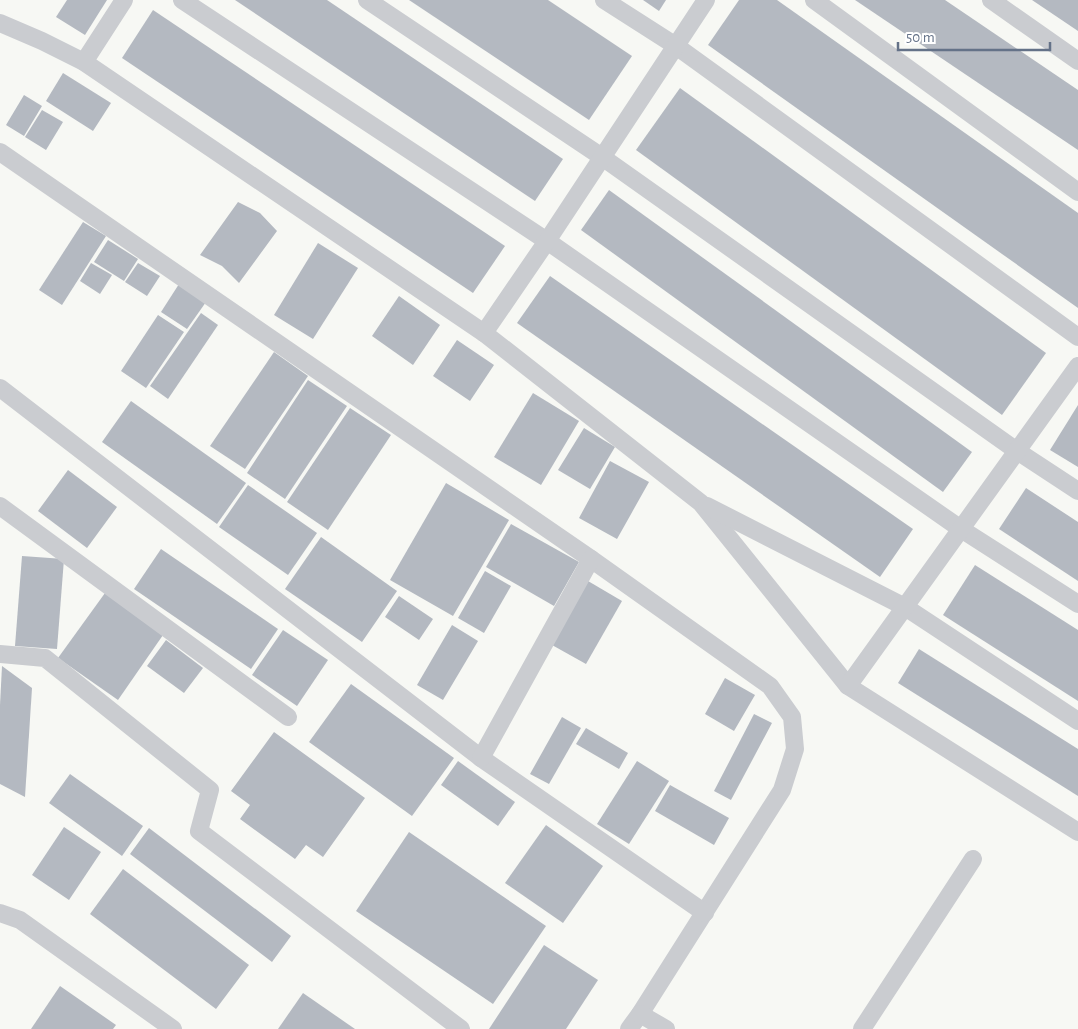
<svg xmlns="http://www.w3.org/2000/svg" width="1078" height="1029" font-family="'Alegreya Sans',sans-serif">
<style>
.building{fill:#b4b9c1}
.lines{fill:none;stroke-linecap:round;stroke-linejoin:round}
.minor{stroke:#caccd0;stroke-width:18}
</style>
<rect width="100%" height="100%" fill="#f7f8f4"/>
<!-- building -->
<g class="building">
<path d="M67 0H107L85 35 56 17Z"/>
<path d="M235 0H327L563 159 535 201Z"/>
<path d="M409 0H548L632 56 589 120Z"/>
<path d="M643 0H666L659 11Z"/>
<path d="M739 0H777L1078 213V308L708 45Z"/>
<path d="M855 0H945L1078 90V150Z"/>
<path d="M1032 0H1078V31Z"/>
<path d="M153 10 505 246 473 293 122 58Z"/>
<path d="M63 73 111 103 93 131 46 101Z"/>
<path d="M680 88 1046 353 1002 415 636 150Z"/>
<path d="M24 95 42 106 24 136 6 125Z"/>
<path d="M42 110 63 122 46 150 25 137Z"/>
<path d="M609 190 972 452 943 492 581 230Z"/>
<path d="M238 202 260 213 277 231 239 283 222 266 200 255Z"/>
<path d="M83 222 106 236 62 305 39 290Z"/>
<path d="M108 240 138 259 124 281 94 262Z"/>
<path d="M318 243 358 268 313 339 274 315Z"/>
<path d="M91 263 112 275 100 294 80 281Z"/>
<path d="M138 263 160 276 147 296 125 282Z"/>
<path d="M550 276 913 529 880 577 517 323Z"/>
<path d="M179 284 206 302 187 329 161 312Z"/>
<path d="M399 296 440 325 413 365 372 336Z"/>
<path d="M201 313 218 325 168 399 150 386Z"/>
<path d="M158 315 184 332 146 388 121 371Z"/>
<path d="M457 340 494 365 470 401 433 376Z"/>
<path d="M274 352 308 376 245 469 210 446Z"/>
<path d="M308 380 347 406 285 499 247 473Z"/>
<path d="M533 393 579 421 541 485 494 457Z"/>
<path d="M131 401 246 483 217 524 102 442Z"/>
<path d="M1078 405V467L1050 450Z"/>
<path d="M350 408 391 435 328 530 287 502Z"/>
<path d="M584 428 615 447 590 489 558 470Z"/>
<path d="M610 461 649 482 617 539 579 518Z"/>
<path d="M68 470 117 507 87 548 38 511Z"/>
<path d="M446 483 509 520 453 616 390 580Z"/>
<path d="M248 485 317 533 288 575 219 527Z"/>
<path d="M1026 488 1078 522V581L999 529Z"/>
<path d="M511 524 579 562 554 606 486 567Z"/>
<path d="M321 537 397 591 362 642 285 589Z"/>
<path d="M161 549 278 629 251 669 134 589Z"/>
<path d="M22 556 64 559 57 649 15 646Z"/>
<path d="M975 565 1078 630V701L943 615Z"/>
<path d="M485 571 511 586 484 633 458 618Z"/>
<path d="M588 581 622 601 586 664 552 645Z"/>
<path d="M105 593 163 635 118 700 58 658Z"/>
<path d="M399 596 433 619 419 640 385 617Z"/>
<path d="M452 625 478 641 443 700 417 685Z"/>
<path d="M283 630 328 660 297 706 252 675Z"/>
<path d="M166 640 203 668 184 693 147 666Z"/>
<path d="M919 649 1078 749V796L898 683Z"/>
<path d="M2 666 32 688 25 797 0 784V705Z"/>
<path d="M725 678 755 695 734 731 705 714Z"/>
<path d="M351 684 454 758 412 816 309 742Z"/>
<path d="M754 714 772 723 731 800 714 791Z"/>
<path d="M562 717 581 728 549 784 530 774Z"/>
<path d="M586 728 628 753 619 769 576 744Z"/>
<path d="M274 732 365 798 323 857 306 845 295 859 240 819 250 805 231 791Z"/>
<path d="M458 761 515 802 498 826 441 785Z"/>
<path d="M637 761 669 781 629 844 597 824Z"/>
<path d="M70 774 143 826 122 856 49 803Z"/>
<path d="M670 785 729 818 714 845 655 811Z"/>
<path d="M546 825 603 866 563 923 505 883Z"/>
<path d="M64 827 101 852 69 900 32 875Z"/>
<path d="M149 828 291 936 272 962 130 854Z"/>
<path d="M409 832 546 926 493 1004 356 911Z"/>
<path d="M123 869 249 965 216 1009 90 914Z"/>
<path d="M544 945 598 980 566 1029H489Z"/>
<path d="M60 986 116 1025 113 1029H31Z"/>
<path d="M303 993 355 1029H278Z"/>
</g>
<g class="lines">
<!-- minor -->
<g class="minor">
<path d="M182 0 547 241 961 529 1078 604"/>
<path d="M367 0 602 157 1017 451 1078 491"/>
<path d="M604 0 676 46 1078 337"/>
<path d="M814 0 1078 192"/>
<path d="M991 0 1078 61"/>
<path d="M0 23 42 41 84 62 484 333 701 503 848 686 1078 832"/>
<path d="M84 62 124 0"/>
<path d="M0 152 591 559 770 686 792 717 795 749 782 790 640 1014 629 1029"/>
<path d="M484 333 547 241 706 0"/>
<path d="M0 388 481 758 705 913"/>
<path d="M0 506 288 717"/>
<path d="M707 506 905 607 1078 721"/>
<path d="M0 654 45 658 210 790 199 831 461 1029"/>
<path d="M848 686 1078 366"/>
<path d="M481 758 591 559"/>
<path d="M0 913 20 920 173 1029"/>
<path d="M640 1014 666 1029"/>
<path d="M862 1029 973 859"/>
</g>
</g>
<!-- scale -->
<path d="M898 42v8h152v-8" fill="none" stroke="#647288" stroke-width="2.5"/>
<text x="906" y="42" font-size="15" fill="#647288" stroke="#ffffff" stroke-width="4" paint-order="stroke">50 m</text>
</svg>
